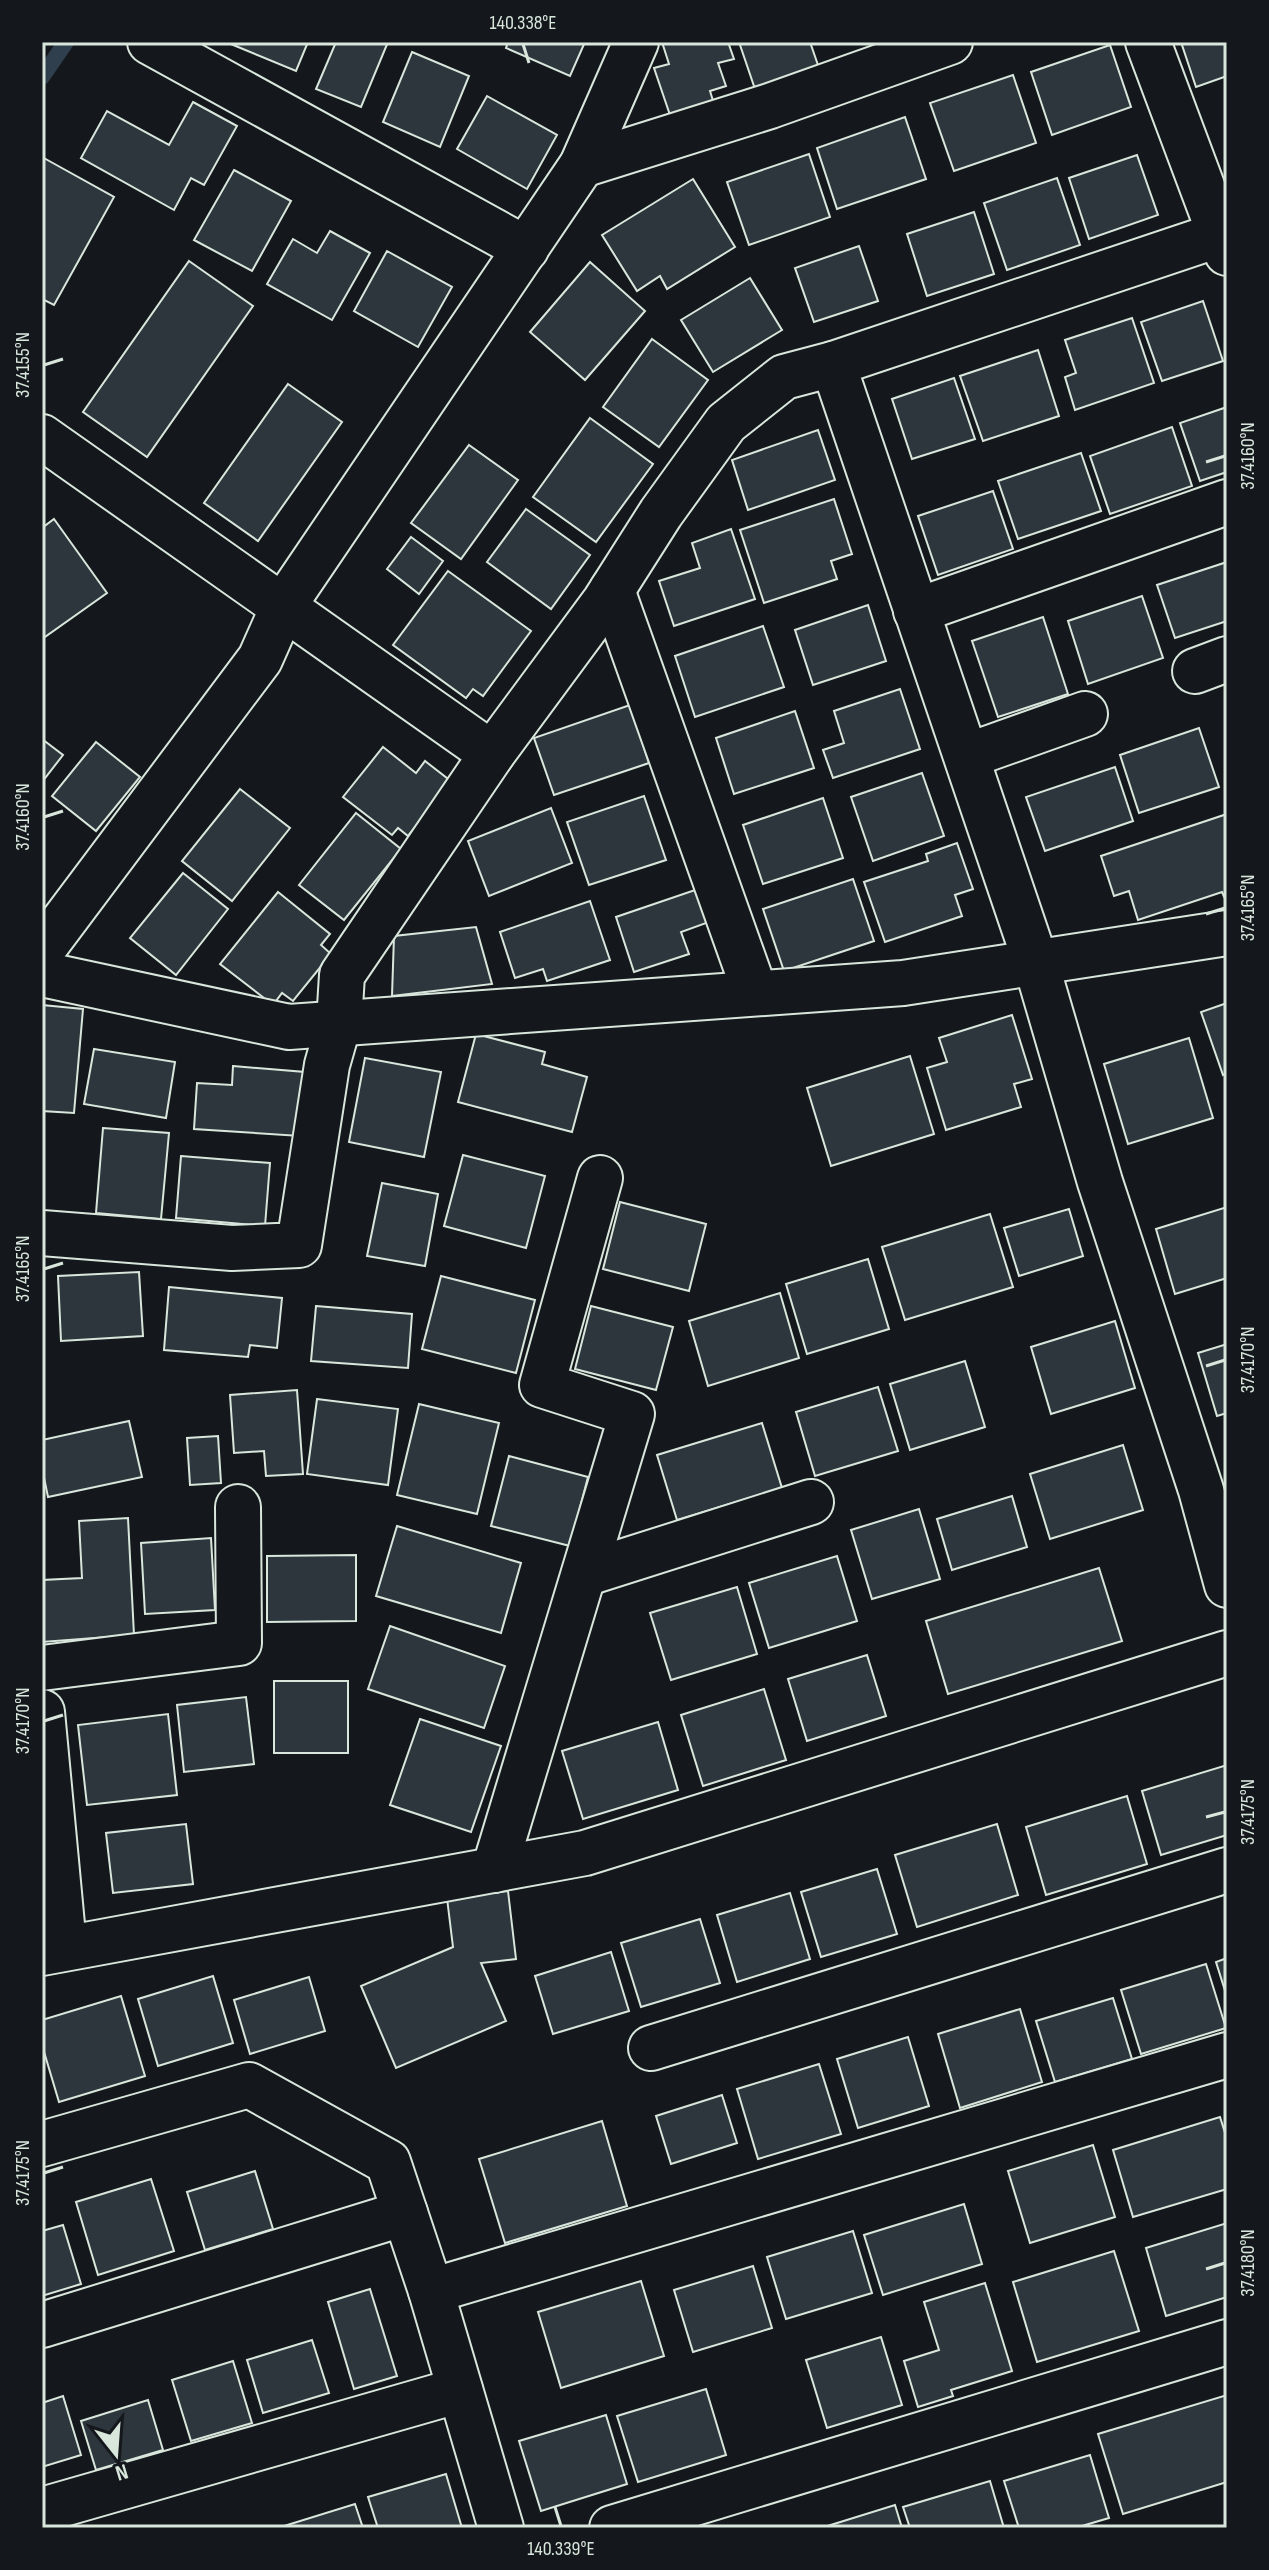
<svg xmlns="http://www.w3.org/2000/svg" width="1269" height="2570" font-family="'Sofia Sans Condensed',sans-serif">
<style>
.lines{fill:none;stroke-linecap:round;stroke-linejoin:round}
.stream{stroke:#2f3f4d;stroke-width:16}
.building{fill:#2c363c;stroke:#d8e6dc;stroke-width:2}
.minor-casing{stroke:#d8e6dc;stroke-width:48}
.minor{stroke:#14181c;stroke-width:44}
.ticks{fill:none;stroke:#d8e6dc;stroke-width:3}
.neatline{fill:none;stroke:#d8e6dc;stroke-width:3}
.ticks-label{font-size:20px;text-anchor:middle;fill:#d8e6dc}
</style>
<rect width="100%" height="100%" fill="#14181c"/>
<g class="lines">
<!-- stream -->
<path class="stream" d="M42 77 66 42"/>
</g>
<!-- building -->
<g class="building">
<path d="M226 42H308L296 71Z"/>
<path d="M336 42H388L361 107 316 89Z"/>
<path d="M508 42H585L570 76 506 48Z"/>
<path d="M662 42H728L734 59 718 63 726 86 710 91 714 104 671 118 654 68 669 64Z"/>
<path d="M739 42H810L819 68 755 89Z"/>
<path d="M1181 42H1227V76L1196 87Z"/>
<path d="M1110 45 1131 107 1052 135 1031 72Z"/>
<path d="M412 52 469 76 440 147 383 122Z"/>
<path d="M1013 75 1036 143 954 171 930 103Z"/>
<path d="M487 96 557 135 527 189 457 149Z"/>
<path d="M193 102 237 126 204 185 191 178 174 210 81 158 107 111 169 145Z"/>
<path d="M905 117 926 179 837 209 817 148Z"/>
<path d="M809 154 830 217 749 245 727 182Z"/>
<path d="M1137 155 1158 215 1089 239 1069 178Z"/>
<path d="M42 157 114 197 54 305 42 299Z"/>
<path d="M234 170 291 201 252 271 194 240Z"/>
<path d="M1057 178 1080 245 1007 270 984 203Z"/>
<path d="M693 179 735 247 667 289 660 276 637 291 602 235Z"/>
<path d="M974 212 994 274 927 296 907 234Z"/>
<path d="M330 231 370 253 332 320 267 284 293 239 317 253Z"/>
<path d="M859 246 878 301 814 322 795 268Z"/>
<path d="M387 251 452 287 418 347 354 311Z"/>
<path d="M189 261 253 306 147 457 83 412Z"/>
<path d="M590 262 645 311 585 380 530 332Z"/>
<path d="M750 278 782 330 713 372 681 320Z"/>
<path d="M1203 301 1223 361 1162 381 1141 322Z"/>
<path d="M1132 318 1154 383 1075 410 1065 377 1076 373 1065 340Z"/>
<path d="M652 339 708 380 659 447 603 407Z"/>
<path d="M1038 350 1059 416 983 441 960 376Z"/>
<path d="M954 378 975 439 912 459 892 399Z"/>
<path d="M288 384 342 422 258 541 204 503Z"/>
<path d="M1227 407V472L1200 481 1180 423Z"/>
<path d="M590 418 653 464 596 542 533 497Z"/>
<path d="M1172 427 1192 486 1110 514 1090 456Z"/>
<path d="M818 430 835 480 748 510 732 460Z"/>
<path d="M469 445 518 480 461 559 411 523Z"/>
<path d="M1081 453 1101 511 1018 539 998 481Z"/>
<path d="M993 491 1013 549 938 575 918 516Z"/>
<path d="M834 499 852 554 831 561 837 579 764 603 740 530Z"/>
<path d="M526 509 590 555 551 609 487 562Z"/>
<path d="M54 519 107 593 42 639V528Z"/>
<path d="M731 529 755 599 674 626 659 581 700 568 692 543Z"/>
<path d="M411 537 443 561 419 594 387 569Z"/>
<path d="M1227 562V621L1175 638 1157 585Z"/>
<path d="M448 571 531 631 483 696 473 689 466 698 393 645Z"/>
<path d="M1142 596 1163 658 1088 684 1068 621Z"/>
<path d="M868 605 886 661 813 685 795 630Z"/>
<path d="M1043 617 1068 694 998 717 972 641Z"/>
<path d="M763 626 784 687 695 717 675 656Z"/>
<path d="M900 689 920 749 833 778 823 750 844 743 834 711Z"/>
<path d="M630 705 649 763 554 795 534 738Z"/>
<path d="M795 711 814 768 734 794 716 738Z"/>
<path d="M1199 728 1219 787 1139 813 1120 755Z"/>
<path d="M42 739 63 755 42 782Z"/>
<path d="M96 742 140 777 96 831 52 796Z"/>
<path d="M383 747 416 773 425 761 452 782 408 836 398 828 392 835 343 797Z"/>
<path d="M1115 767 1133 821 1045 851 1026 797Z"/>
<path d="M922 773 944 836 873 861 851 797Z"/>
<path d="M240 789 290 828 232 901 182 861Z"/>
<path d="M644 796 666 860 589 885 567 822Z"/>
<path d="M823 798 843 858 763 884 743 825Z"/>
<path d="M551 808 572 863 489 896 468 841Z"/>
<path d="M356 813 401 849 344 920 299 885Z"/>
<path d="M1227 814V903L1222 892 1138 920 1129 891 1114 896 1101 856Z"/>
<path d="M957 843 973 889 955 895 962 916 885 942 864 882 928 861 926 854Z"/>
<path d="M183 873 228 909 176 975 130 938Z"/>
<path d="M853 879 874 941 784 971 763 909Z"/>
<path d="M698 889 709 922 681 932 689 954 634 972 616 917Z"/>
<path d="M278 892 330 934 321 945 331 954 293 1001 282 993 273 1005 220 964Z"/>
<path d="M590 901 610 960 547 981 543 969 515 978 500 932Z"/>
<path d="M476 927 492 984 392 996 394 936Z"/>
<path d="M1227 1003V1073L1223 1075 1201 1012Z"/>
<path d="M42 1005 83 1009 74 1113 42 1111Z"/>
<path d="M1012 1015 1032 1079 1014 1084 1021 1107 946 1130 927 1068 947 1062 939 1038Z"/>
<path d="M476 1034 545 1052 542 1064 587 1077 572 1132 458 1102Z"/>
<path d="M1189 1038 1213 1118 1128 1144 1104 1064Z"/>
<path d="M94 1049 175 1062 166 1118 84 1104Z"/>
<path d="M910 1056 934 1134 831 1166 807 1088Z"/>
<path d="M365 1058 441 1072 424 1157 349 1142Z"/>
<path d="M233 1066 305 1072 300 1136 194 1129 197 1083 232 1085Z"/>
<path d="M103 1128 169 1133 161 1219 96 1213Z"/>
<path d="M463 1155 545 1176 526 1248 444 1226Z"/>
<path d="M181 1156 270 1163 265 1226 176 1218Z"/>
<path d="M382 1183 438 1194 425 1266 367 1256Z"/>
<path d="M620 1202 706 1224 689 1291 603 1269Z"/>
<path d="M1227 1207V1278L1175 1294 1156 1229Z"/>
<path d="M1069 1209 1083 1256 1019 1276 1004 1228Z"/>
<path d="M990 1214 1013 1287 905 1320 882 1247Z"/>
<path d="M868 1259 889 1329 807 1354 786 1284Z"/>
<path d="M139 1272 143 1336 61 1341 58 1276Z"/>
<path d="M441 1276 535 1300 516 1373 422 1349Z"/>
<path d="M169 1287 282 1298 277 1348 250 1345 248 1357 164 1350Z"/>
<path d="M780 1293 799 1358 708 1386 689 1321Z"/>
<path d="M316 1306 412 1314 408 1368 311 1361Z"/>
<path d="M591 1306 673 1327 656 1390 575 1369Z"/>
<path d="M1115 1321 1135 1388 1051 1414 1031 1347Z"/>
<path d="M1227 1344V1413L1217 1416 1198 1353Z"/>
<path d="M965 1361 985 1427 910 1450 890 1384Z"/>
<path d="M878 1387 898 1451 815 1476 796 1412Z"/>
<path d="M297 1390 303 1474 266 1476 264 1451 234 1453 230 1395Z"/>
<path d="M317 1399 398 1409 388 1485 307 1474Z"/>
<path d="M419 1404 499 1423 477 1514 397 1495Z"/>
<path d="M129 1421 142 1477 48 1497 42 1468V1440Z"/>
<path d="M762 1423 782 1488 677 1520 657 1455Z"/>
<path d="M218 1436 221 1483 190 1485 187 1438Z"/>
<path d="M1123 1445 1143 1510 1050 1539 1030 1474Z"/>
<path d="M509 1456 588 1477 570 1546 491 1526Z"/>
<path d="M1012 1496 1027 1547 952 1570 937 1519Z"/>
<path d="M919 1509 940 1579 872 1599 851 1530Z"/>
<path d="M128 1518 134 1635 42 1642V1580L82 1578 79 1521Z"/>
<path d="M397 1526 521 1563 501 1633 376 1596Z"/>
<path d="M211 1538 215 1610 145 1614 141 1543Z"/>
<path d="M356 1555V1621L267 1622V1556Z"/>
<path d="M837 1556 857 1621 769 1648 749 1583Z"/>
<path d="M1099 1568 1122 1641 948 1694 926 1621Z"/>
<path d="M737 1587 757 1654 671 1680 650 1613Z"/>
<path d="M390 1626 505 1666 484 1728 368 1689Z"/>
<path d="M867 1655 886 1716 807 1741 788 1679Z"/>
<rect x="274" y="1681" width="74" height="72"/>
<path d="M764 1689 786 1760 703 1786 681 1715Z"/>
<path d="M246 1697 254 1764 184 1772 177 1705Z"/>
<path d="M168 1714 177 1795 87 1805 78 1725Z"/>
<path d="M420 1719 501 1746 471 1832 390 1805Z"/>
<path d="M658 1722 678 1790 583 1819 562 1751Z"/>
<path d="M1227 1765V1835L1161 1855 1142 1791Z"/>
<path d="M1127 1796 1147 1864 1046 1895 1026 1827Z"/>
<path d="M186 1824 193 1884 113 1893 106 1833Z"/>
<path d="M997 1824 1018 1895 917 1927 895 1855Z"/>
<path d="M877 1869 897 1934 821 1957 801 1892Z"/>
<path d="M508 1891 516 1959 481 1963 506 2021 396 2068 361 1986 453 1947 447 1898Z"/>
<path d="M790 1893 810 1959 737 1982 717 1915Z"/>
<path d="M700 1919 720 1983 641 2007 621 1943Z"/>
<path d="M611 1952 629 2011 553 2034 535 1976Z"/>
<path d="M1227 1958V1997L1216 1962Z"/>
<path d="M1206 1964 1226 2028 1141 2054 1121 1990Z"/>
<path d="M213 1976 233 2043 158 2066 138 1999Z"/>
<path d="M309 1977 325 2031 250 2054 234 2000Z"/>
<path d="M121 1996 145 2076 59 2102 42 2045V2020Z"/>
<path d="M1113 1998 1132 2059 1055 2082 1036 2021Z"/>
<path d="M1020 2009 1042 2082 960 2108 938 2034Z"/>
<path d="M908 2037 929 2106 858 2128 837 2059Z"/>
<path d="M819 2064 841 2134 758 2159 737 2089Z"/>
<path d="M722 2095 737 2143 671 2164 656 2116Z"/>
<path d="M1220 2117 1227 2139V2189L1133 2217 1113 2150Z"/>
<path d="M602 2121 627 2206 505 2243 479 2159Z"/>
<path d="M1093 2145 1115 2217 1030 2243 1008 2171Z"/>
<path d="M255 2171 273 2229 205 2250 187 2192Z"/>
<path d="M151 2179 174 2251 98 2275 76 2202Z"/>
<path d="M964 2204 982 2264 883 2295 864 2235Z"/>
<path d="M1227 2223V2297L1166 2316 1146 2248Z"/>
<path d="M63 2225 81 2284 42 2296V2231Z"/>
<path d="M853 2231 872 2293 786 2319 767 2257Z"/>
<path d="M1114 2251 1139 2331 1037 2362 1013 2282Z"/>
<path d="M753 2266 772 2328 693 2352 674 2290Z"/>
<path d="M641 2281 664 2356 561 2388 538 2312Z"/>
<path d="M985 2283 1012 2371 951 2390 953 2396 918 2407 904 2361 939 2350 924 2302Z"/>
<path d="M370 2289 397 2376 354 2389 328 2302Z"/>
<path d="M881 2337 902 2405 827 2428 806 2360Z"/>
<path d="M312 2340 329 2393 263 2413 247 2360Z"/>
<path d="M233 2361 252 2423 191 2441 172 2380Z"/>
<path d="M706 2389 726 2455 638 2482 617 2416Z"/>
<path d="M1227 2395V2482L1123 2514 1098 2434Z"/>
<path d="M63 2396 81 2455 42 2467V2403Z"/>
<path d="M148 2400 163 2450 96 2470 81 2421Z"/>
<path d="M606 2415 627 2484 541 2511 519 2441Z"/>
<path d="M1090 2455 1109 2518 1075 2528H1019L1004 2481Z"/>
<path d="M446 2474 462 2528H378L368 2497Z"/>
<path d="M990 2481 1004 2528H910L903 2507Z"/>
<path d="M355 2504 363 2528H284V2526Z"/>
<path d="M895 2505 902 2528H821Z"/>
</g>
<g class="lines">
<!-- minor casing -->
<g class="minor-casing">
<g id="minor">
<path d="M150 42 526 249"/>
<path d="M1148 42 1227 253"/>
<path d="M582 165 770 106 950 42"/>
<path d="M1227 232 833 364 1035 960 1100 1182 1201 1490 1227 1585"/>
<path d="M42 437 492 754 605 601 661 513 726 423 784 377 833 364"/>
<path d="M612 590 755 992"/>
<path d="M916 611 1227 502"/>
<path d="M1195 671 1227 659"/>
<path d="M967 756 1085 714"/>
<path d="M42 950 260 659 284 605 582 165 636 42"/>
<path d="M42 974 289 1027 903 983 1227 933"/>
<path d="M42 1233 232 1248 299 1245 327 1065 339 1023 342 975 492 754"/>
<path d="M584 1574 811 1502"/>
<path d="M42 1668 239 1643 238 1507"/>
<path d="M42 1712 64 1946"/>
<path d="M494 1870 632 1414 542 1385 600 1178"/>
<path d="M42 1953 585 1853 1227 1653"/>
<path d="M651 2048 1227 1870"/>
<path d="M42 2144 249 2085 388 2162 431 2291 501 2528"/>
<path d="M431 2291 1227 2055"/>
<path d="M42 2325 405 2213"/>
<path d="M42 2510 460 2390"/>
<path d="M612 2528 1227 2342"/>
</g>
</g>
<!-- minor -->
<use href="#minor" class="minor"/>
</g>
<!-- ticks -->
<path class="ticks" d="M523 44 529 63M44 365 63 359M1206 462 1225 456M44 817 63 811M1206 914 1225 908M44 1269 63 1263M1206 1366 1225 1360M44 1721 63 1715M1206 1817 1225 1812M44 2173 63 2167M1206 2269 1225 2263M555 2507 561 2526"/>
<!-- border -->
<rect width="1269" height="2570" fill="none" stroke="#14181c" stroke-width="88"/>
<!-- north arrow -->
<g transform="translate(116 2454) rotate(163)" stroke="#14181c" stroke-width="6" paint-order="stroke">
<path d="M0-6L14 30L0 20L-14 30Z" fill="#d8e6dc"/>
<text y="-12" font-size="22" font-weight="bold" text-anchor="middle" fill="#d8e6dc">N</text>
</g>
<rect x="44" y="44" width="1181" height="2482" class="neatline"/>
<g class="ticks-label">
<text x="523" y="29">140.338°E</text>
<text transform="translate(22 365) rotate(-90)" y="7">37.4155°N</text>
<text transform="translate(1247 456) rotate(-90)" y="7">37.4160°N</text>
<text transform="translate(22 817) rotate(-90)" y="7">37.4160°N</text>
<text transform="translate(1247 908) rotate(-90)" y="7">37.4165°N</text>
<text transform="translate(22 1269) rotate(-90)" y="7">37.4165°N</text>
<text transform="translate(1247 1360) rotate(-90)" y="7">37.4170°N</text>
<text transform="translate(22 1721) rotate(-90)" y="7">37.4170°N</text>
<text transform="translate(1247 1812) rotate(-90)" y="7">37.4175°N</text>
<text transform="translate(22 2173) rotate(-90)" y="7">37.4175°N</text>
<text transform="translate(1247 2263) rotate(-90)" y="7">37.4180°N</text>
<text x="561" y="2555">140.339°E</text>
</g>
</svg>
